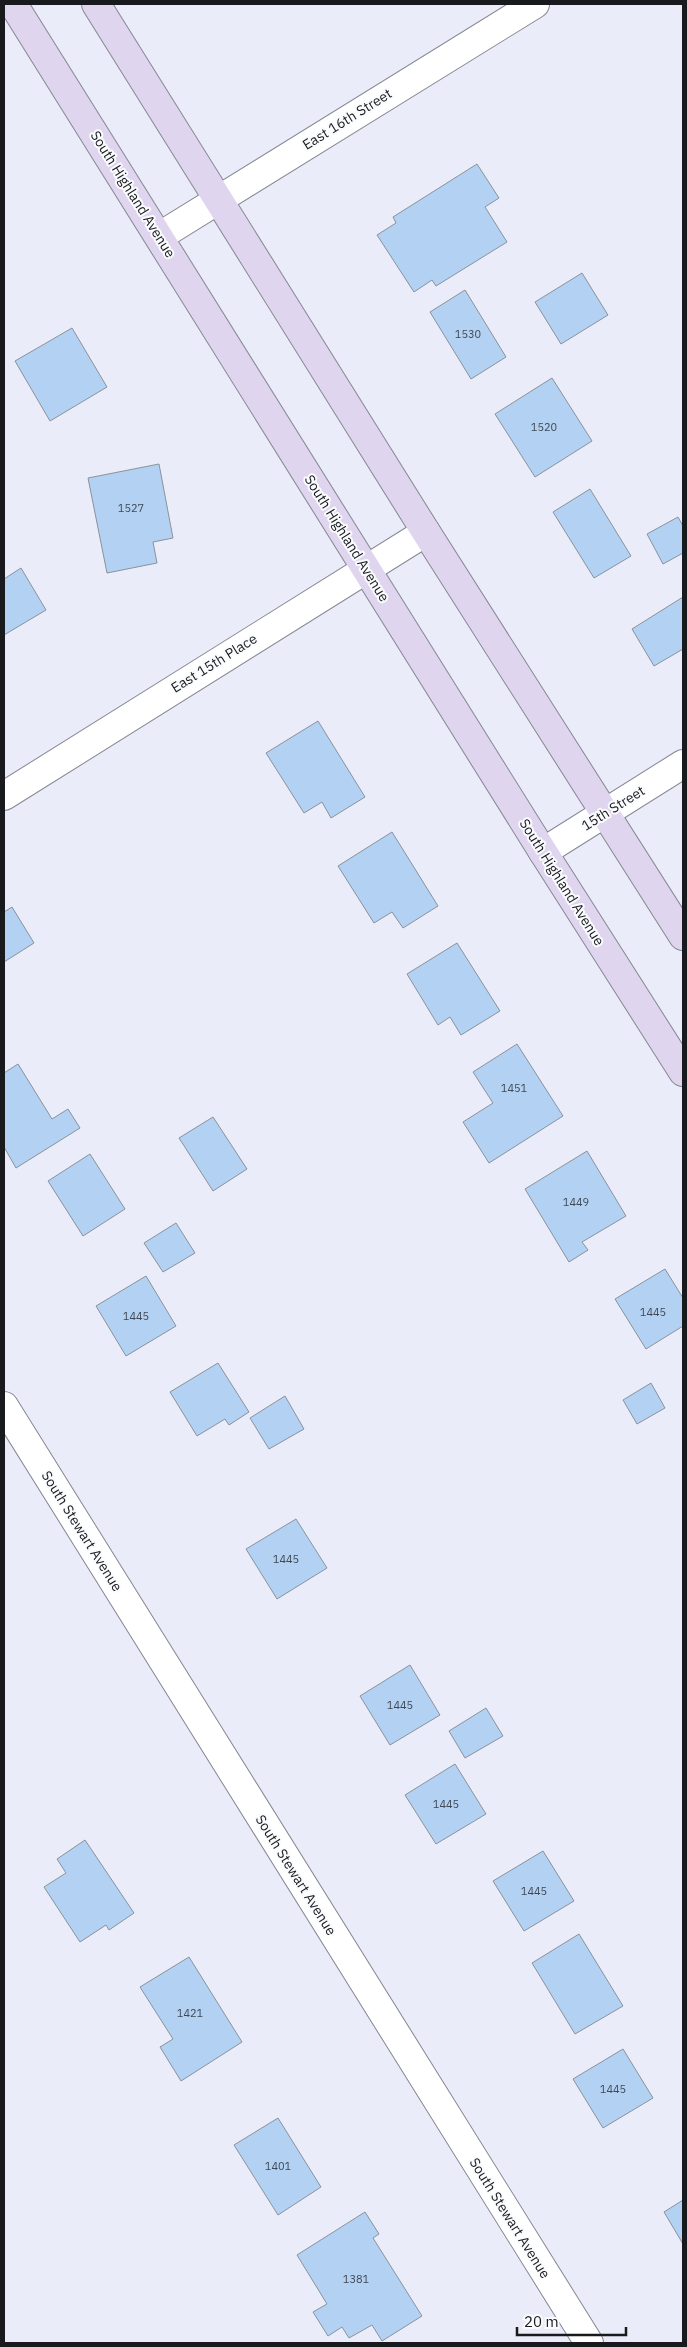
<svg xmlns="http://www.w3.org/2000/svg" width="687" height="2347" font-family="'IBM Plex Sans',sans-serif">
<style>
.building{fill:#b3d1f3;stroke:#8a929b}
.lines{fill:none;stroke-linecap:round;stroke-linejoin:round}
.street-casing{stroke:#858792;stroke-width:30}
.secondary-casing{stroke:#858792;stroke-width:30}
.street{stroke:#fff;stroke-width:28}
.secondary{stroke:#e0d5ef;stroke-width:28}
.labels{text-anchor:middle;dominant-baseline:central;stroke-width:4;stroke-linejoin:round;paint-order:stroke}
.number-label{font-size:11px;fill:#404853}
.street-label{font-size:14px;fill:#191a1e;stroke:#fafbfd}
</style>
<rect width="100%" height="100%" fill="#eaedf9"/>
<!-- building -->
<g class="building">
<path d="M477 164 499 198 485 207 507 242 436 286 432 280 414 292 377 235 396 223 393 217Z"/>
<path d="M582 273 608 315 561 344 535 302Z"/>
<path d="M465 290 506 357 471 379 430 312Z"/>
<path d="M72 328 107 387 50 421 15 361Z"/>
<path d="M552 378 592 441 535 477 495 414Z"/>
<path d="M159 464 173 538 153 542 157 563 107 573 88 478Z"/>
<path d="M590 489 631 556 594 578 553 512Z"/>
<path d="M678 517 683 526V553L663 564 647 534Z"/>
<path d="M21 568 46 610 4 635V579Z"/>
<path d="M683 597V649L654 666 632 629Z"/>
<path d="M318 721 365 797 331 818 322 802 304 813 266 753Z"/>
<path d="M392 832 438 906 403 928 392 912 374 923 338 866Z"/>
<path d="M12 907 34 943 4 962V912Z"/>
<path d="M457 943 500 1011 461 1035 450 1017 438 1025 407 974Z"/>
<path d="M517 1044 563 1116 489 1163 463 1122 493 1103 473 1072Z"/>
<path d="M18 1064 52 1119 68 1109 80 1128 16 1168 4 1147V1073Z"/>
<path d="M213 1117 247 1169 213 1191 179 1138Z"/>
<path d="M587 1151 626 1216 582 1242 588 1250 569 1262 525 1189Z"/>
<path d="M90 1154 125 1209 83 1236 48 1181Z"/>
<path d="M176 1223 195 1253 163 1272 144 1243Z"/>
<path d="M665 1269 683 1298V1326L646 1349 615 1299Z"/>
<path d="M146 1276 176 1326 126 1356 96 1306Z"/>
<path d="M218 1363 249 1412 229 1425 225 1419 197 1436 170 1392Z"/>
<path d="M651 1383 665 1408 637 1424 623 1400Z"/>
<path d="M285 1396 304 1429 269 1449 250 1418Z"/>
<path d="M296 1519 327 1568 277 1599 246 1549Z"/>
<path d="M410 1665 440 1715 390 1745 360 1696Z"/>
<path d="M486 1708 503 1736 465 1758 449 1731Z"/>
<path d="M455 1764 486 1814 436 1844 405 1795Z"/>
<path d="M85 1840 134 1913 109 1930 106 1925 80 1942 44 1887 66 1873 57 1859Z"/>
<path d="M543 1851 574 1901 524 1931 493 1881Z"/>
<path d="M579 1934 623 2006 575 2034 532 1963Z"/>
<path d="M189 1957 242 2042 181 2081 160 2047 173 2039 140 1987Z"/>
<path d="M623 2049 653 2098 603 2128 573 2079Z"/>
<path d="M278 2118 321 2187 278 2215 234 2145Z"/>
<path d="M683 2200V2244L664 2212Z"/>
<path d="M365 2212 379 2234 373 2238 422 2316 382 2341 372 2325 349 2338 342 2327 328 2336 313 2312 327 2304 297 2255Z"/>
</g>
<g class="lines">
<!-- street casing -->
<g class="street-casing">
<g id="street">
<path d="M160 236 535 4"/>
<path d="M4 796 426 532"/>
<path d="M543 852 683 764"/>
<path d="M4 1406 589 2343"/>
</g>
</g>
<!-- secondary casing -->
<g class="secondary-casing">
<g id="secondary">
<path d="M13 4 543 852 683 1072"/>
<path d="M96 4 426 532 683 936"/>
</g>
</g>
<!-- street -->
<use href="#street" class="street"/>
<!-- secondary -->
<use href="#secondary" class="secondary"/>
</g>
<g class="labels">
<!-- number labels -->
<g class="number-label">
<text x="468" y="334">1530</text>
<text x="544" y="427">1520</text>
<text x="131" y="508">1527</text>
<text x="514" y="1088">1451</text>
<text x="576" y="1202">1449</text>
<text x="653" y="1312">1445</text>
<text x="136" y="1316">1445</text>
<text x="286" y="1559">1445</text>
<text x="400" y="1705">1445</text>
<text x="446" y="1804">1445</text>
<text x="534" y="1891">1445</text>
<text x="190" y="2013">1421</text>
<text x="613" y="2089">1445</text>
<text x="278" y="2166">1401</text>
<text x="356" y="2279">1381</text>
</g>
<!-- street labels -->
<g class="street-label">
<text transform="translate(347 119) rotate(-32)">East 16th Street</text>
<text transform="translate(133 194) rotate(58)">South Highland Avenue</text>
<text transform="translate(347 538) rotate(58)">South Highland Avenue</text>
<text transform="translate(214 663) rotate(-32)">East 15th Place</text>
<text transform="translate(613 808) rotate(-32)">15th Street</text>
<text transform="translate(562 882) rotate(58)">South Highland Avenue</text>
<text transform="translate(82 1531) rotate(58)">South Stewart Avenue</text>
<text transform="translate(296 1875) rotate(58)">South Stewart Avenue</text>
<text transform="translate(510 2218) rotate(58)">South Stewart Avenue</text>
</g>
</g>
<!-- border -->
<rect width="687" height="2347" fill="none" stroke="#191a1e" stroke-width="10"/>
<!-- scale -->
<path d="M517 2327v8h109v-8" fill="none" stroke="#191a1e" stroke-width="2.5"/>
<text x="524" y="2327" font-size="15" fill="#191a1e" stroke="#fafbfd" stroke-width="4" paint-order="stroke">20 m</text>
</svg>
